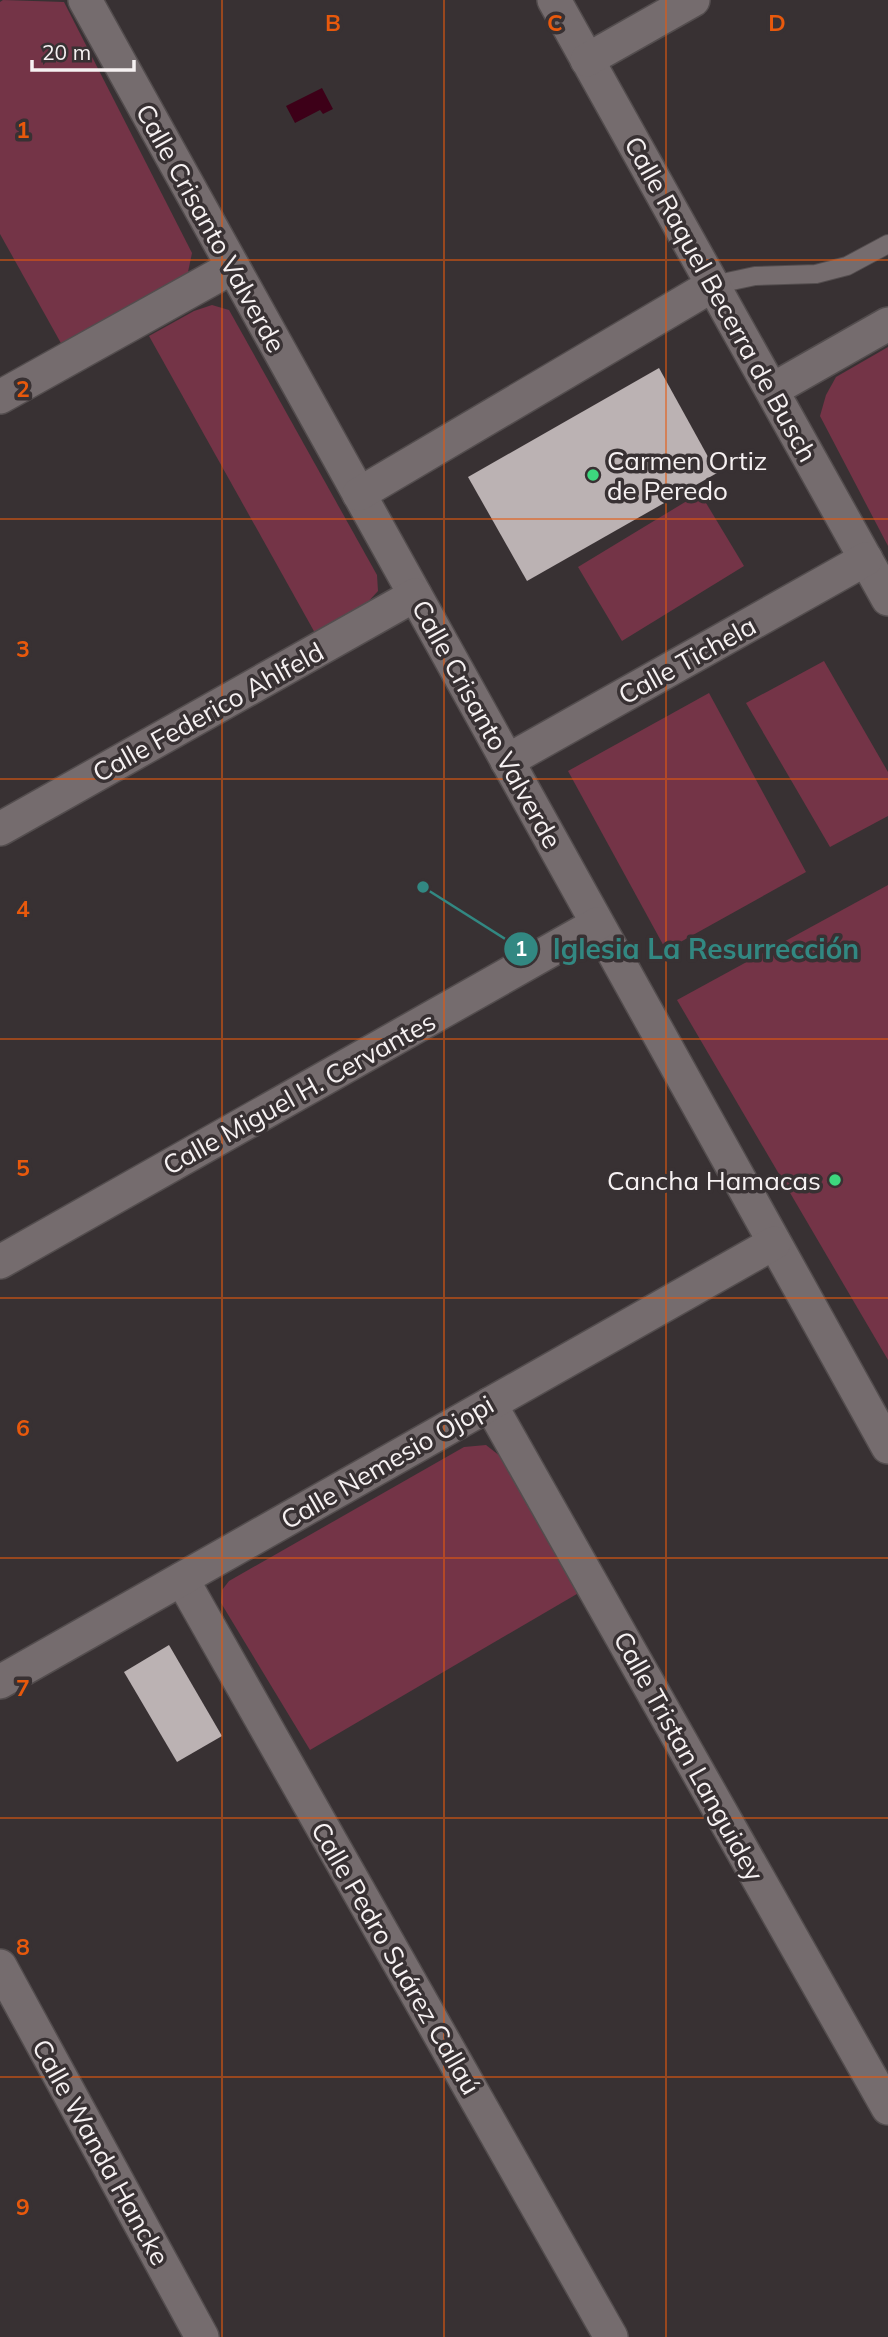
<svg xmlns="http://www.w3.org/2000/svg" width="888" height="2337" font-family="Mulish,sans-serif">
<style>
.green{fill:#743447}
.water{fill:#3d0018}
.building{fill:#bbb2b3}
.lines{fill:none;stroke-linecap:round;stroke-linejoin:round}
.lane-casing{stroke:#534d4e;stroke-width:20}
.street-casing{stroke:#534d4e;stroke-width:36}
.lane{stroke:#756c6e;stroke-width:18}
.street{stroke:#756c6e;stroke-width:33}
.grid{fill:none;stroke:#e8590c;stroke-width:2;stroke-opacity:0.55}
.poi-dot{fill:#3dd77e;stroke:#383133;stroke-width:2.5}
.labels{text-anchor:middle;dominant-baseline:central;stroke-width:7;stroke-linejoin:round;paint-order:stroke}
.street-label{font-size:26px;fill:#f6f1f2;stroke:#383133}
.poi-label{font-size:26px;fill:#f6f1f2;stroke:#383133;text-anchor:start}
.grid-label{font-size:23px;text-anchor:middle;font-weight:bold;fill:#e8590c;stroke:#383133;stroke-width:7;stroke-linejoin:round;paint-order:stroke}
.leader{fill:none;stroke:#328882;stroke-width:2.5}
.callout-dot{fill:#328882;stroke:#383133;stroke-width:2.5}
.mark-label{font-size:21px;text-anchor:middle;font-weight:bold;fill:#fff}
.callout-label{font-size:28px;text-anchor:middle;font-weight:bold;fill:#328882;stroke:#383133;stroke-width:7;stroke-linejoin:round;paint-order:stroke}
</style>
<rect width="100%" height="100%" fill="#383133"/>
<!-- green -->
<g class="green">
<path d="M3 0 64 2 192 253 188 272 178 284 62 345 0 234V2Z"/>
<path d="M212 305 229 310 377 575 378 591 367 603 315 633 149 336 194 311Z"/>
<path d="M888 347V546L820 416 826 395 836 377Z"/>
<path d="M700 493 744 566 622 641 578 567Z"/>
<path d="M824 661 888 772V816L830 847 746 703Z"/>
<path d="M709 693 806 872 666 950 568 771Z"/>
<path d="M888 885V1360L677 1000Z"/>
<path d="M486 1445 500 1456 582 1591 310 1750 221 1603 222 1590 229 1581 464 1447Z"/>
</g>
<!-- water -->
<path class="water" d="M322 88 333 109 323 114 320 110 295 123 286 106Z"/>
<!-- building -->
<g class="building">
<path d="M659 368 717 473 527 581 468 477Z"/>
<path d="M169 1645 222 1736 177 1762 124 1672Z"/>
</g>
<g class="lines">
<!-- lane casing -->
<g class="lane-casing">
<path id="lane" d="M713 285 755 276 816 274 847 266 888 244"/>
</g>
<!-- street casing -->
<g class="street-casing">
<g id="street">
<path d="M85 0 888 1447"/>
<path d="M554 0 888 599"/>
<path d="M587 60 693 0"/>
<path d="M772 390 888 324"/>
<path d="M0 397 233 267"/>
<path d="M359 494 713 285"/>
<path d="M507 761 866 559"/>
<path d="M0 829 415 595"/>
<path d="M0 1262 597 924"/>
<path d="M490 1404 888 2108"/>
<path d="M182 1579 611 2337"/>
<path d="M0 1682 774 1243"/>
<path d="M0 1966 202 2337"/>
</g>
</g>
<!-- lane -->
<use href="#lane" class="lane"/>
<!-- street -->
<use href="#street" class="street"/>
</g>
<!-- grid -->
<path class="grid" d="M222 0V2337M444 0V2337M666 0V2337M0 260H888M0 519H888M0 779H888M0 1039H888M0 1298H888M0 1558H888M0 1818H888M0 2077H888"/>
<!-- markers -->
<g class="poi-dot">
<circle cx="593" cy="475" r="7"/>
<circle cx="835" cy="1180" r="7"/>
</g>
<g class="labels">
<!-- street labels -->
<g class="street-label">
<text transform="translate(211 228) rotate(61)">Calle Crisanto Valverde</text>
<text transform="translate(721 299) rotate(61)">Calle Raquel Becerra de Busch</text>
<text transform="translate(687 660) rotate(-29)">Calle Tichela</text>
<text transform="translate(208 712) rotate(-29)">Calle Federico Ahlfeld</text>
<text transform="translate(487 724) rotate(61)">Calle Crisanto Valverde</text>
<text transform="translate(299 1093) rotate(-29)">Calle Miguel H. Cervantes</text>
<text transform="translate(387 1462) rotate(-30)">Calle Nemesio Ojopi</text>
<text transform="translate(689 1756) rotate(61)">Calle Tristan Languidey</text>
<text transform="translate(396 1958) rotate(60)">Calle Pedro Suárez Callaú</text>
<text transform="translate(101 2152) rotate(61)">Calle Wanda Hancke</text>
</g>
<!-- poi labels -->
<g class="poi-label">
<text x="607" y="460">Carmen Ortiz<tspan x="607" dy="30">de Peredo</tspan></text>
<text x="821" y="1180" text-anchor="end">Cancha Hamacas</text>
</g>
</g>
<g class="grid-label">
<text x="333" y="31">B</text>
<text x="555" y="31">C</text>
<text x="777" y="31">D</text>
<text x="23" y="138">1</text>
<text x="23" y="397">2</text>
<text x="23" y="657">3</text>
<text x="23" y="917">4</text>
<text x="23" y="1176">5</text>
<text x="23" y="1436">6</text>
<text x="23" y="1696">7</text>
<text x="23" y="1955">8</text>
<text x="23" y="2215">9</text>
</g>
<!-- callouts -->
<path class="leader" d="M423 887L521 949"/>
<g class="callout-dot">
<circle cx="423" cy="887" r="7"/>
<circle cx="521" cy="949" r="18"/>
</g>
<g class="mark-label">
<text x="521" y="956">1</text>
</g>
<g class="callout-label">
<text x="706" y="959">Iglesia La Resurrección</text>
</g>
<!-- scale -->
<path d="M32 60v10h102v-10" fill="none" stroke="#f6f1f2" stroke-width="3.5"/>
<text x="42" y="60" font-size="21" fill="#f6f1f2" stroke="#383133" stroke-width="5" paint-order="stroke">20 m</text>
</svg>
